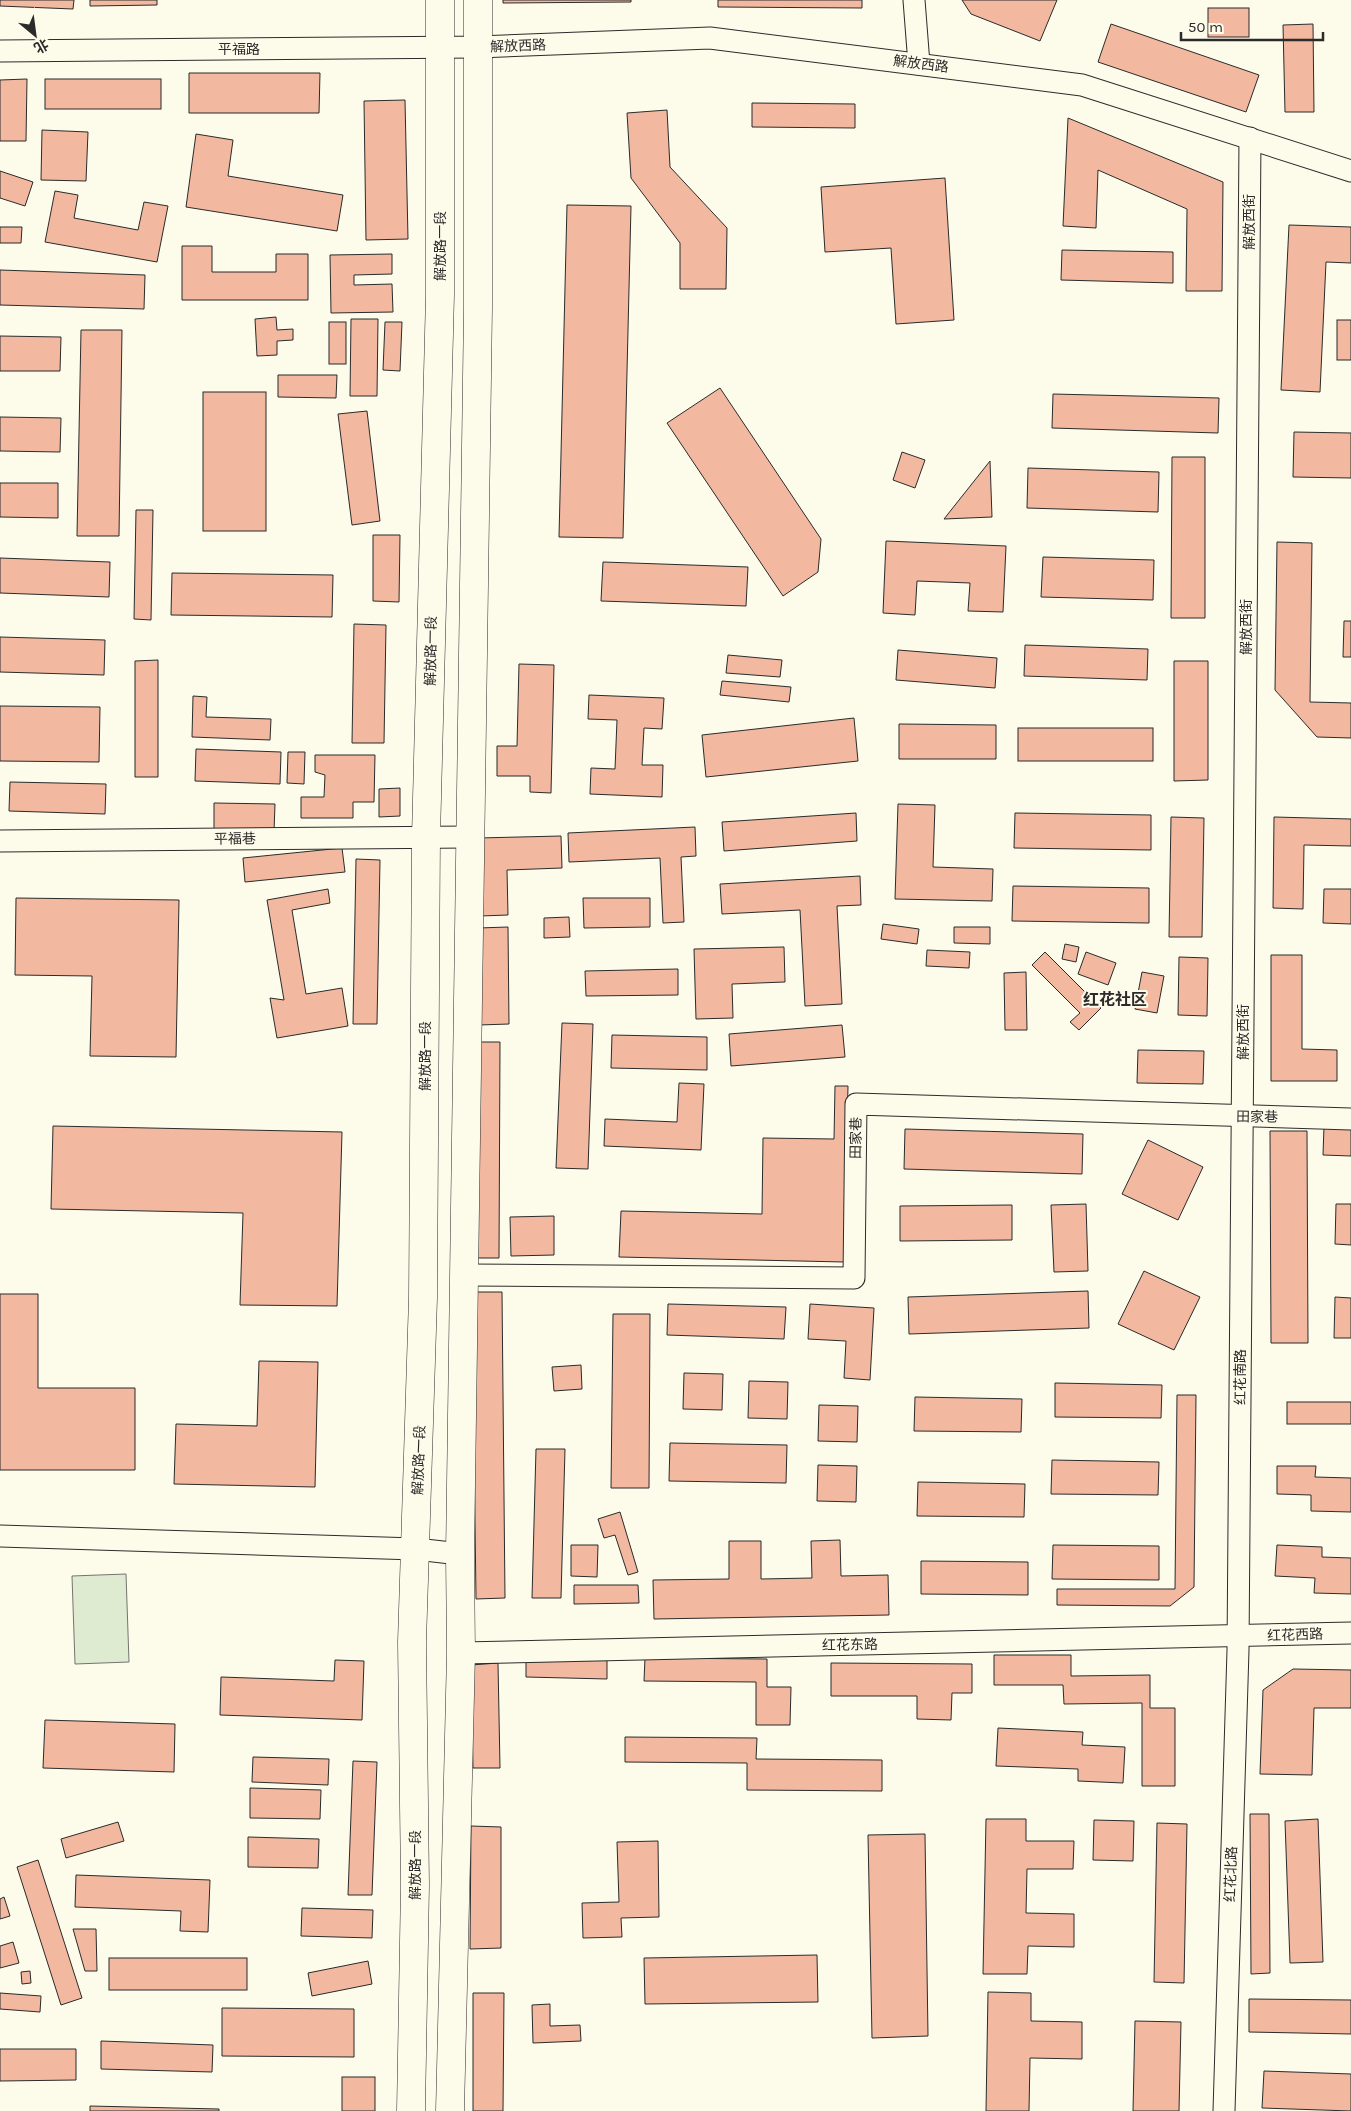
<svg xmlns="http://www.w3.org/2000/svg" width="1351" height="2111" font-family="Karla,'Noto Sans SC',sans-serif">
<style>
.green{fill:#deebd1;stroke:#74746e}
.building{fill:#f2b8a0;stroke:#2b2b2b}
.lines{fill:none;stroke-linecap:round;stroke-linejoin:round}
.minor-casing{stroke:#2b2b2b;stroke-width:23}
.major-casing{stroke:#2b2b2b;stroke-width:29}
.minor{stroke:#fdfbea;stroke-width:21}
.major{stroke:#fdfbea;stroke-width:28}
.labels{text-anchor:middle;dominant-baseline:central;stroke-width:4;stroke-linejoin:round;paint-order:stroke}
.street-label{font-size:14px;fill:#2b2b2b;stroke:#fdfbea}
.quarter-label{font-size:16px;font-weight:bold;fill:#2b2b2b;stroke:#fdfbea}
</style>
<rect width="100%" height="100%" fill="#fdfbea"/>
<!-- green -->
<path class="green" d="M126 1574 129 1662 75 1664 72 1576Z"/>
<!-- building -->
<g class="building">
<path d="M0 0H74L73 9 0 6Z"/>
<path d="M90 0H157V5L90 6Z"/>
<path d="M503 0H631V2L503 3Z"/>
<path d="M718 0H862V8L718 7Z"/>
<path d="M962 0H1057L1040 41 971 14Z"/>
<rect x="1208" y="8" width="41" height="29"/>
<path d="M1111 24 1259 75 1246 112 1098 62Z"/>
<path d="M1313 24 1314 112H1285L1283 25Z"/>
<path d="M189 73H320L319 113H189Z"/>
<path d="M27 79 26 141H0V80Z"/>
<rect x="45" y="79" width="116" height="30"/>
<path d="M405 100 408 239 366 240 364 101Z"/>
<path d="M752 103 855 104V128L752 127Z"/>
<path d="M667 110 670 167 727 228 726 289H680V243L631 178 627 113Z"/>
<path d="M1068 118 1223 182 1222 291H1186L1187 209 1098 170 1096 228 1063 226Z"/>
<path d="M42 130 88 132 86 181 41 180Z"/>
<path d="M196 134 233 140 228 176 343 195 337 231 186 207Z"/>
<path d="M0 171 33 182 25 206 0 198Z"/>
<path d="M945 178 954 320 896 324 891 248 825 252 821 187Z"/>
<path d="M55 191 78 195 74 218 138 230 144 202 168 206 157 262 45 242Z"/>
<path d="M567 205 631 206 623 538 559 537Z"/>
<path d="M1289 225 1351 227V263L1326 262 1320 392 1281 390Z"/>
<path d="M0 227H22L21 243H0Z"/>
<path d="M182 246H212V272H276V254H308V300H182Z"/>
<path d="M1062 250 1173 252V283L1061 280Z"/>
<path d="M392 254V274L354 275V285L392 284 393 312 331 313 330 255Z"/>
<path d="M0 270 145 275 144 309 0 305Z"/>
<path d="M276 317 277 330 293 329V340L277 341V355L257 356 255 319Z"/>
<path d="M351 319H378L377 396H350Z"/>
<rect x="1337" y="320" width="14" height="40"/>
<rect x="329" y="322" width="17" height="42"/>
<path d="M385 322H402L400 371 383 370Z"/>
<path d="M81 330H122L119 536H77Z"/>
<path d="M0 336 61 337 60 371H0Z"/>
<path d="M278 375H337L336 398 278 397Z"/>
<path d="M720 388 821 539 818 572 783 596 667 423Z"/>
<rect x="203" y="392" width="63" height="139"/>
<path d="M1053 394 1219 398 1218 433 1052 428Z"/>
<path d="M367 411 380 521 352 525 338 414Z"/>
<path d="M0 417 61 418 60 452 0 451Z"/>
<path d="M1294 432 1351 433V478L1293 477Z"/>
<path d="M902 452 925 460 915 488 893 480Z"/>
<path d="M1172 457H1205V618H1171Z"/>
<path d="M990 461 992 517 944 519Z"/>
<path d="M1028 468 1159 472 1158 512 1027 508Z"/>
<path d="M0 483H58V518L0 517Z"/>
<path d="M136 510H153L151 620 134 619Z"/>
<path d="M373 535H400L399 602 373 601Z"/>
<path d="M886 541 1006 546 1003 612 968 611 970 583 917 581 915 615 883 613Z"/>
<path d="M1277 542 1312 543 1310 702 1351 703V738L1317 737 1275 690Z"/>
<path d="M1043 557 1154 560 1153 600 1041 597Z"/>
<path d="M0 558 110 562 109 597 0 593Z"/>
<path d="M603 562 748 567 746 606 601 601Z"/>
<path d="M172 573 333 575 332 617 171 615Z"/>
<path d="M1344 621H1351V657H1343Z"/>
<path d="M354 624 386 625 384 743H352Z"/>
<path d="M0 637 105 640 104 675 0 672Z"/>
<path d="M1025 645 1148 649 1147 680 1024 676Z"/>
<path d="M898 650 997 658 995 688 896 680Z"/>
<path d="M728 655 782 660 780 677 726 673Z"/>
<path d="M158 660V777H135V661Z"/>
<path d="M1174 661H1208V780L1174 781Z"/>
<path d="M519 664 554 665 551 793 530 792V776H497V746H517Z"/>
<path d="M722 681 791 687 789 702 720 695Z"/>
<path d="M589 695 664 698 662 729 644 728 642 765H663L662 797 590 794 591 768 615 769 617 720 588 719Z"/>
<path d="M193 696 207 697 206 717 271 719 270 740 192 737Z"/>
<path d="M0 706 100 707 99 762 0 761Z"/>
<path d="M854 718 858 761 706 777 702 735Z"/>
<path d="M899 724 996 725V759H899Z"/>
<rect x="1018" y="728" width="135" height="33"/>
<path d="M196 749 281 752 280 784 195 781Z"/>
<path d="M288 752H305L304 784 287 783Z"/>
<path d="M315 755H375L374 802H353V818H301V797H324L325 775 315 772Z"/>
<path d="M10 782 106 784 105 814 9 811Z"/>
<path d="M400 788V816L379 817V789Z"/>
<path d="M214 803 275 804 274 832 214 831Z"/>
<path d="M898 804 935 805 933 867 993 869 992 901 895 899Z"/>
<path d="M856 813 857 841 724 851 722 822Z"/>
<path d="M1015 813 1151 815V850L1014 848Z"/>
<path d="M1171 817 1204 818 1202 937H1169Z"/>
<path d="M1274 817 1351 819V846L1304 845 1303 909 1273 908Z"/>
<path d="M695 827 696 856 681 857 684 922 663 923 660 858 569 862 568 833Z"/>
<path d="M561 836 562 868 507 870 508 915 480 916 478 838Z"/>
<path d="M342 848 345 872 245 882 243 858Z"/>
<path d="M356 859 380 860 377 1024H353Z"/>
<path d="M860 876 861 905 837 906 842 1004 805 1006 800 910 722 914 720 884Z"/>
<path d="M1013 886 1149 888V923L1012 921Z"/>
<path d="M328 889 330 903 292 910 306 994 342 988 348 1026 277 1038 270 998 284 1000 267 900Z"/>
<path d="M1324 889H1351V924L1323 923Z"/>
<path d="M16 898 179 900 176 1057 90 1056 92 976 15 975Z"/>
<path d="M583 898H650V927L584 928Z"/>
<path d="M569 917 570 937 544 938V918Z"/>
<path d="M883 924 919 929 917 944 881 939Z"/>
<path d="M508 927 509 1024 479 1025 478 928Z"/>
<path d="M954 927H990V944L954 943Z"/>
<path d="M1065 944 1079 947 1076 962 1062 959Z"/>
<path d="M784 947 785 982 732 984 733 1018 696 1019 694 949Z"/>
<path d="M927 950 970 952 969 968 926 966Z"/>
<path d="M1045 952 1101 1008 1079 1030 1070 1022 1080 1013 1032 965Z"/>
<path d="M1086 952 1116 963 1108 985 1078 974Z"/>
<path d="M1271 955H1302V1049L1337 1050V1081H1271Z"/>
<path d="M1179 957 1208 958 1207 1016 1178 1015Z"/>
<path d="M678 969V995L586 996 585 971Z"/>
<path d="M1026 972 1027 1030H1005L1004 973Z"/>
<path d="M1142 972 1164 976 1157 1013 1135 1009Z"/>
<path d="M562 1023 593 1024 588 1169 556 1168Z"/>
<path d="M842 1025 845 1057 731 1066 729 1034Z"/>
<path d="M612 1035 707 1037V1070L611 1068Z"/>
<path d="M476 1042H500L499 1258H476Z"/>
<path d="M1138 1050 1204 1051 1203 1084 1137 1083Z"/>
<path d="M679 1083 704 1084 701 1150 604 1146 605 1119 677 1122Z"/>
<path d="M835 1086H848L844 1262 619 1257 621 1211 762 1214 763 1138 834 1139Z"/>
<path d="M53 1126 342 1132 337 1306 240 1305 243 1213 51 1209Z"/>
<path d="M1324 1126 1351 1127V1156L1323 1155Z"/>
<path d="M905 1129 1083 1134 1082 1174 904 1169Z"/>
<path d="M1270 1131H1307L1308 1343H1271Z"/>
<path d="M1148 1140 1203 1167 1178 1220 1122 1194Z"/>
<path d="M1086 1204 1088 1271 1054 1272 1051 1205Z"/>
<path d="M1336 1204H1351V1245L1335 1244Z"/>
<path d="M1012 1205V1240L900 1241V1206Z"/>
<path d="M554 1216V1255L511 1256 510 1217Z"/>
<path d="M1144 1271 1200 1297 1174 1350 1118 1324Z"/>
<path d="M1088 1291 1089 1328 909 1334 908 1297Z"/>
<path d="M472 1292H502L505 1598 476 1599Z"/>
<path d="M0 1294H38V1388H135V1470H0Z"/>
<path d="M1335 1297 1351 1298V1338H1334Z"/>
<path d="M668 1304 786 1307 784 1339 667 1335Z"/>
<path d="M810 1304 874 1308 870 1380 844 1378 846 1341 808 1339Z"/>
<path d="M613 1314H650L649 1488H611Z"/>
<path d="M259 1361 318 1362 315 1487 174 1484 176 1424 257 1426Z"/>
<path d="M581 1365 582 1389 554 1391 552 1367Z"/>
<path d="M684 1373 723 1374 722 1410 683 1409Z"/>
<path d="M749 1381 788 1382 787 1419 748 1418Z"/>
<path d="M1055 1383 1162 1385 1161 1418 1055 1417Z"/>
<path d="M1177 1395H1196L1194 1587 1170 1606 1057 1605V1589H1175Z"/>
<path d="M915 1397 1022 1399 1021 1432 914 1431Z"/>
<rect x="1287" y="1402" width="64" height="22"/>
<path d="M819 1405 858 1406 857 1442 818 1441Z"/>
<path d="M670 1443 787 1445 786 1483 669 1481Z"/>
<path d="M536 1449H565L561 1598H532Z"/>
<path d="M1052 1460 1159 1462 1158 1495 1051 1494Z"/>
<path d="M818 1465 857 1466 856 1502 817 1501Z"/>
<path d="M1277 1466H1316L1315 1477 1351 1478V1512L1311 1511V1495L1277 1494Z"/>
<path d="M918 1482 1025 1484 1024 1517 917 1516Z"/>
<path d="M620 1512 638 1572 628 1575 615 1535 604 1538 598 1519Z"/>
<path d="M840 1540 841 1576 888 1575 889 1615 654 1619 653 1580 729 1579V1541H761V1579L812 1578 811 1541Z"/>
<path d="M571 1545H598L597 1577 571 1576Z"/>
<path d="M1053 1545 1159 1546V1580L1052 1579Z"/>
<path d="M1277 1545 1322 1547V1557L1351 1558V1594L1314 1593 1315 1578 1275 1576Z"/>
<path d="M921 1561 1028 1562V1595L921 1594Z"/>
<path d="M574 1585H638L639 1603 574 1604Z"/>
<path d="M994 1655H1071V1676L1150 1675V1708H1175V1786H1142V1703L1064 1704 1063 1685H994Z"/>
<path d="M526 1657 607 1659V1679L526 1677Z"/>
<path d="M645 1658 767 1659V1687H791L790 1725H756V1682L644 1681Z"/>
<path d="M335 1660 364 1661 362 1720 220 1715 221 1677 334 1681Z"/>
<path d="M498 1663 500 1768H473L471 1665Z"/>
<path d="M831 1663 972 1664V1693H952L951 1720 917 1719V1696H831Z"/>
<path d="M1293 1669 1351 1670V1708H1314L1312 1775 1260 1774 1263 1690Z"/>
<path d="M45 1720 175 1724 174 1772 43 1768Z"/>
<path d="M998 1728 1083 1732 1082 1745 1125 1747 1123 1783 1078 1781V1769L996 1766Z"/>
<path d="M625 1737 757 1738 756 1759 882 1760V1791L747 1790V1763L625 1762Z"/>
<path d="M253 1757 329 1759 328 1785 252 1782Z"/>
<path d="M353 1761 377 1762 372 1895H348Z"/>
<path d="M250 1788 321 1790 320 1819 250 1818Z"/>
<path d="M1250 1814H1269L1270 1973 1251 1974Z"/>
<path d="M986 1819H1026V1841H1074L1073 1869H1027L1026 1913 1074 1914V1947L1028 1946 1027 1974H983Z"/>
<path d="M1318 1819 1323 1962 1290 1963 1285 1821Z"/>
<path d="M1094 1820 1134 1821 1133 1861 1093 1860Z"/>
<path d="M118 1822 124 1841 66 1858 61 1839Z"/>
<path d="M1157 1823 1187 1824 1184 1983 1154 1982Z"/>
<path d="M471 1826 501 1827V1948L470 1949Z"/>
<path d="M925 1834 928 2036 872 2038 868 1835Z"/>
<path d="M248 1837 319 1839 318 1868 248 1867Z"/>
<path d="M658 1841 659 1917 621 1918 622 1937 583 1938 582 1903 619 1902 617 1842Z"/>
<path d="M38 1860 82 1998 61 2005 17 1867Z"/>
<path d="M76 1875 210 1880 208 1932 180 1931 181 1911 75 1907Z"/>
<path d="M4 1897 10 1916 0 1919V1899Z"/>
<path d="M302 1908 373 1910 372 1938 301 1936Z"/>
<path d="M73 1929H96L97 1971H85Z"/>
<path d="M13 1942 19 1963 0 1968V1946Z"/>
<path d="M817 1955 818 2002 645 2004 644 1958Z"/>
<rect x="109" y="1958" width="138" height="32"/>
<path d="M368 1961 372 1984 312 1996 308 1973Z"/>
<path d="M30 1971 31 1983 22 1984 21 1972Z"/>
<path d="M988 1992 1031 1993V2021L1082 2022V2059L1030 2058 1029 2111H986Z"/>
<path d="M0 1993 41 1996 40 2012 0 2009Z"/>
<path d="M473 1993H504L503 2111H473Z"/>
<path d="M1249 1999 1351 2000V2034L1249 2032Z"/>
<path d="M550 2004V2026L580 2025 581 2041 533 2043 532 2005Z"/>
<path d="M222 2008 354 2009V2057L222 2056Z"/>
<path d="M1135 2021 1181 2022 1179 2111H1133Z"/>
<path d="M101 2041 213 2045 212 2072 101 2069Z"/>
<path d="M0 2049H76V2080L0 2081Z"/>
<path d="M1264 2071 1351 2074V2111L1262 2108Z"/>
<rect x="342" y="2077" width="33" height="34"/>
<path d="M90 2106 219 2109V2111H90Z"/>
</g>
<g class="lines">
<!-- minor casing -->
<g class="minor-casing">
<g id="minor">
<path d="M914 0 919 64"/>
<path d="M0 51 478 47 710 38 1082 85 1351 171"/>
<path d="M0 841 469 837"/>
<path d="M465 1275 854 1278 856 1104 1351 1119"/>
<path d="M0 1536 416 1549 460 1554"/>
<path d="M461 1653 1351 1633"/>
<path d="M1224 2111 1238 1650 1250 138"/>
</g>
</g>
<!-- major casing -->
<g class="major-casing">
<g id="major">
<path d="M411 2111 415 1885 412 1642 423 1298 426 837 440 295V0"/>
<path d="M450 2111 461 1653 460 1554 478 308V0"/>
</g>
</g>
<!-- minor -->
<use href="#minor" class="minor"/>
<!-- major -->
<use href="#major" class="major"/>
</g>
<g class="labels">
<!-- street labels -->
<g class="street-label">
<text transform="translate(518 46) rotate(-2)">解放西路</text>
<text x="239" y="49">平福路</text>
<text transform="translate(921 64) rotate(7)">解放西路</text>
<text transform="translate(1249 222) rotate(-90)">解放西街</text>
<text transform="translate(440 246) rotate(-90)">解放路一段</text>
<text transform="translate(1246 627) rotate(-90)">解放西街</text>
<text transform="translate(431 651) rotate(-89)">解放路一段</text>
<text transform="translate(235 839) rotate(-1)">平福巷</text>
<text transform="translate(1243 1032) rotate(-90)">解放西街</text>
<text transform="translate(425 1056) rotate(-90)">解放路一段</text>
<text transform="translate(1257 1117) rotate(1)">田家巷</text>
<text transform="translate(856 1138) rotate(-89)">田家巷</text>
<text transform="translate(1240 1377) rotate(-90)">红花南路</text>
<text transform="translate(419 1460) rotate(-88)">解放路一段</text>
<text transform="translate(1295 1635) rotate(-2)">红花西路</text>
<text transform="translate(850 1645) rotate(-1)">红花东路</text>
<text transform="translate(415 1865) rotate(-90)">解放路一段</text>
<text transform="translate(1231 1874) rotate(-88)">红花北路</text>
</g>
<!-- quarter labels -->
<g class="quarter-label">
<text x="1115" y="999">红花社区</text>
</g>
</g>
<!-- north arrow -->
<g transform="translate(35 35) rotate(151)" stroke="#fdfbea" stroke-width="4" paint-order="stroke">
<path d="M0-4L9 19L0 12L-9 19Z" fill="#2b2b2b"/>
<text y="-8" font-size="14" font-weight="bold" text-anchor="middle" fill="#2b2b2b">北</text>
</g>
<!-- scale -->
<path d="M1181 32v8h142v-8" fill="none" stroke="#2b2b2b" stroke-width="2.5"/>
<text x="1188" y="32" font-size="15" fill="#2b2b2b" stroke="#fdfbea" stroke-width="4" paint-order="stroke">50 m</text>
</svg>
